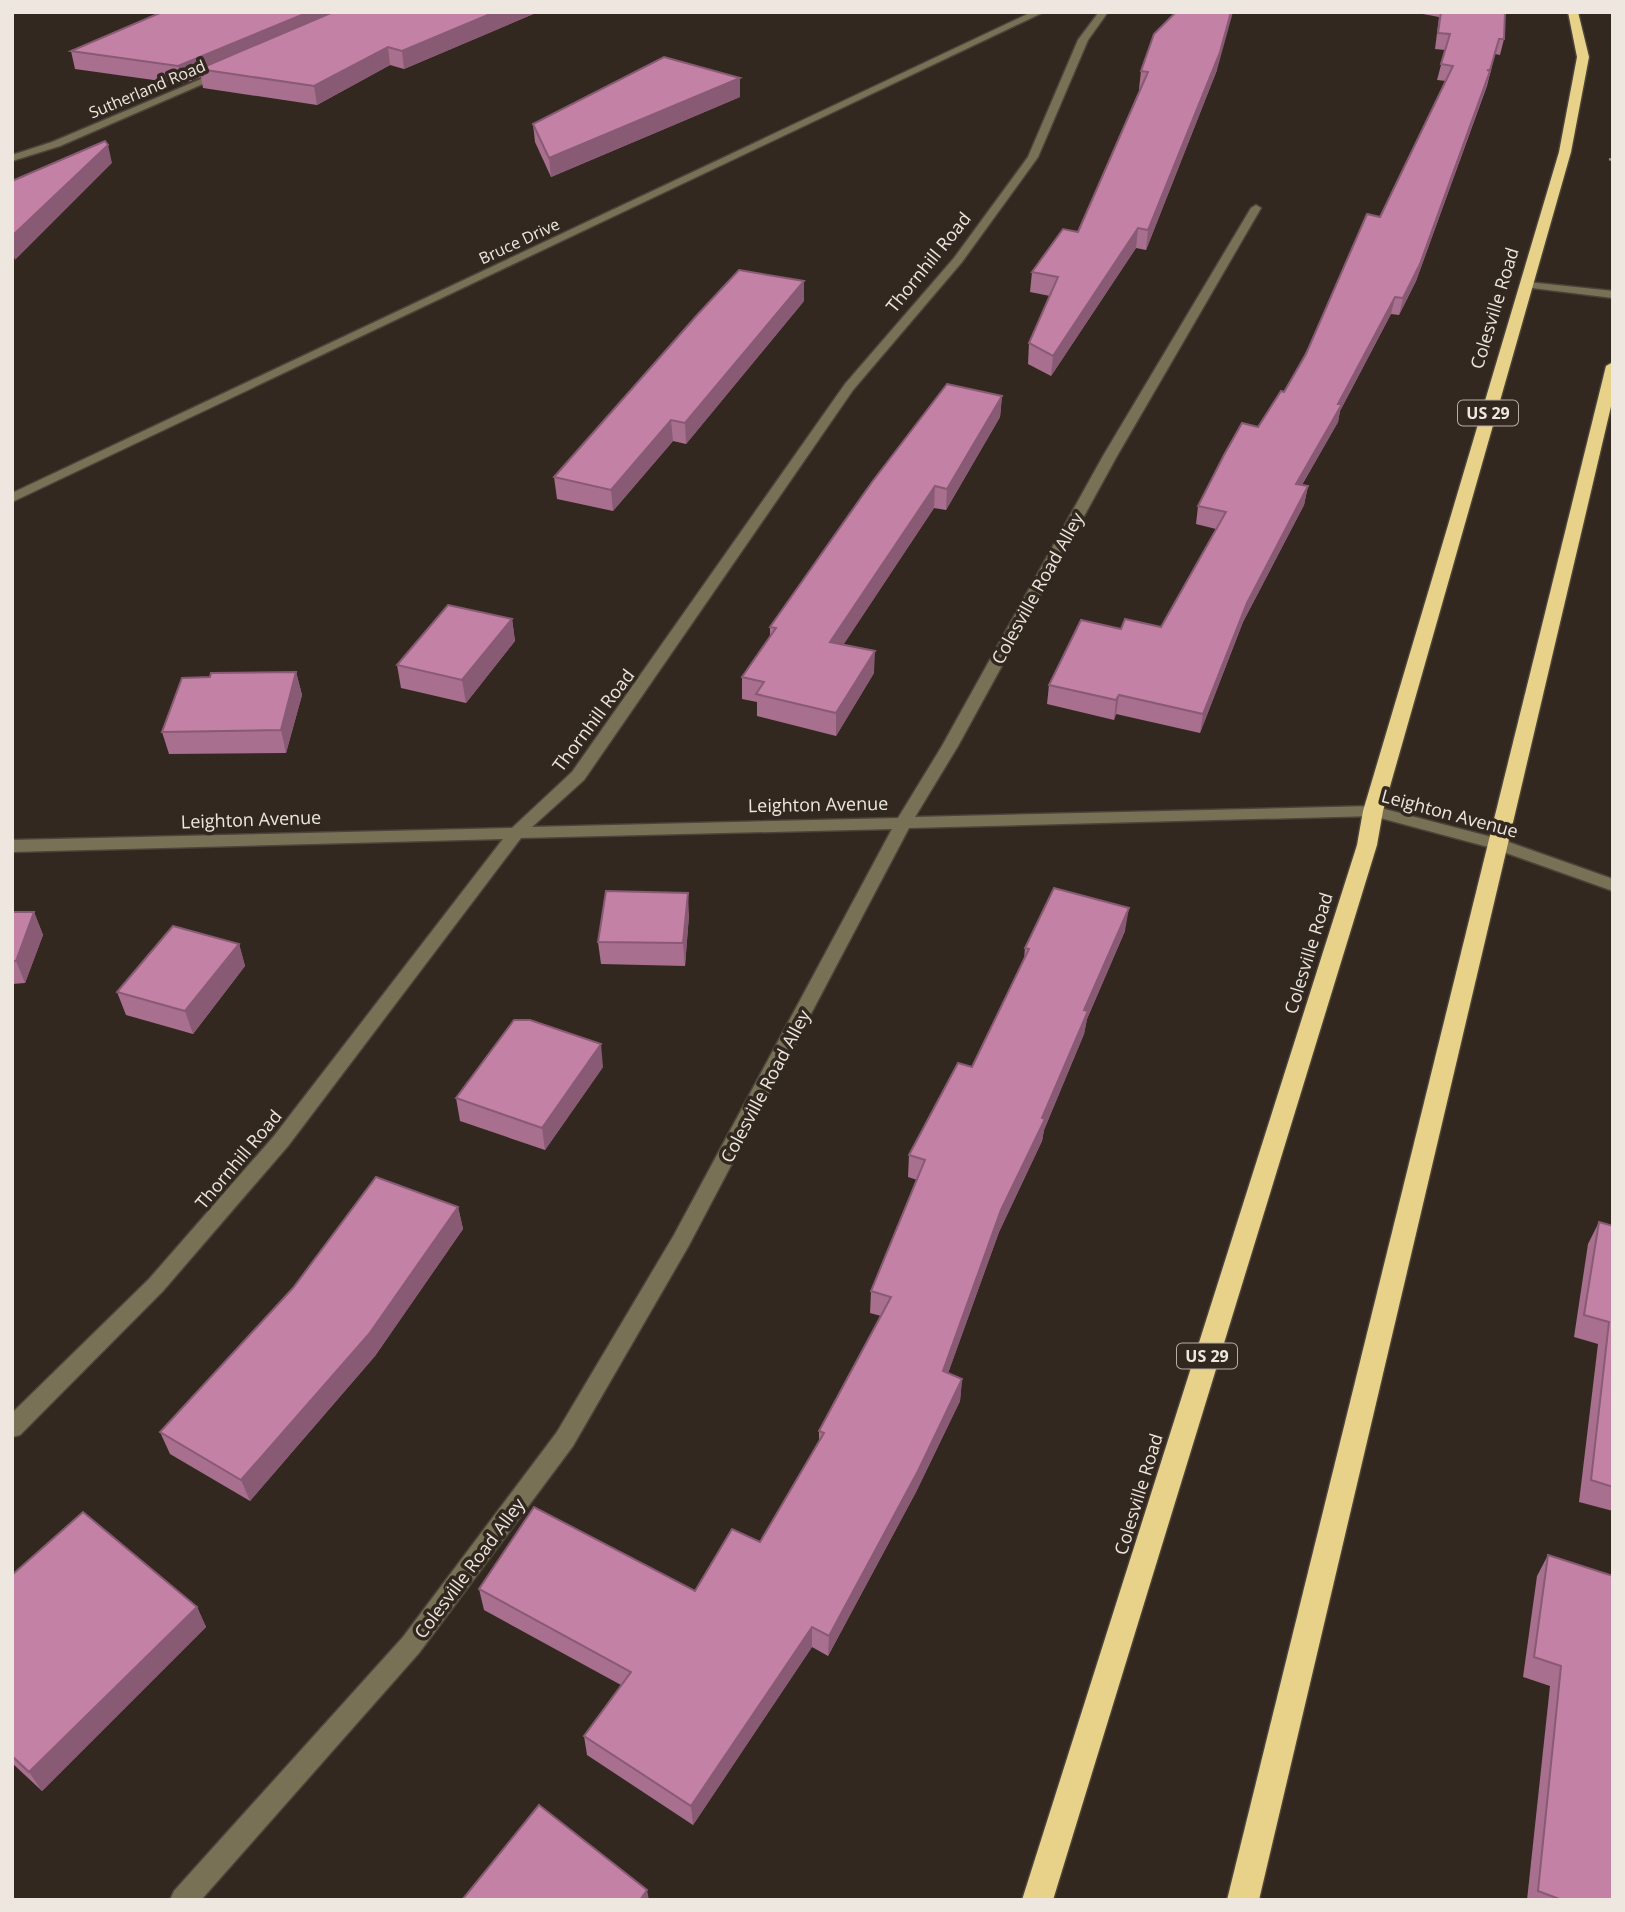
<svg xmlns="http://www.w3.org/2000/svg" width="1625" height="1912" font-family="'Open Sans',sans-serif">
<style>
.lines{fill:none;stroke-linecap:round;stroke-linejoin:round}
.minor-casing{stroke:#4c433a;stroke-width:3}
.highway-casing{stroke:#4c433a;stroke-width:3}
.path{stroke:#928a82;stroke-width:2.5;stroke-dasharray:3.5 3.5;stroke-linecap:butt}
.minor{fill:#797155;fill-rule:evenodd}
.highway{fill:#e8d28a;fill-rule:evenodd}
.wall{fill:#a86f8f}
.shaded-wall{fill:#885a74}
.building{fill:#c381a6;stroke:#885a74;stroke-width:2}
.labels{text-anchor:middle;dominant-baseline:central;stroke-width:7;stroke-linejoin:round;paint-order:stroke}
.far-street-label{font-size:16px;fill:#ede7e0;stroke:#32281f}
.shield{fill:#32281f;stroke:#b5aea6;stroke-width:2}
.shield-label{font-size:16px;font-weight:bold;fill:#ede7e0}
.street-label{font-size:18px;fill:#ede7e0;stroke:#32281f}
</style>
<rect width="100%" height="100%" fill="#32281f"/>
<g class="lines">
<!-- minor casing -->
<g class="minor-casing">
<g id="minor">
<path d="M1032 12H1044L12 502V493Z"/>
<path d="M1099 12H1108L1088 40 1038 157 962 262 853 390 584 780 532 827 898 818 942 746 1103 456 1251 208 1256 205 1261 208 1117 456 958 746 915 817 1373 806 1503 840 1613 879V891L1492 848 1373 816 909 828 688 1247 573 1446 419 1653 201 1900H170L174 1891 403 1637 557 1432 674 1235 892 829 521 838 288 1146 163 1291 20 1435 12 1437V1413L149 1279 274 1136 503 839 12 852V840L512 828 572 772 845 384 954 258 1028 157 1078 40Z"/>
<path d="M220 71 228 73 60 146 12 161V155L52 142Z"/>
<path d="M1528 282 1613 291V298L1524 287V283Z"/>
</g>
</g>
<!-- highway casing -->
<g class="highway-casing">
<g id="highway">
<path d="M1568 12H1578L1589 57 1571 152 1383 811 1377 845 1053 1900H1022L1357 845 1363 811 1559 152 1577 57Z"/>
<path d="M1613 362V398L1259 1900H1227L1606 366Z"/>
</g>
</g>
<!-- path -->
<path class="path" d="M1609 159 1613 160"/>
<!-- minor -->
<use href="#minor" class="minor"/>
<!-- highway -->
<use href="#highway" class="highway"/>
</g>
<!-- wall -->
<g class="wall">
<path d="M538 12 404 69 390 65 317 105 203 88 201 77 182 84 75 69 71 51Z"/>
<path d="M1412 12H1505L1504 39 1500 55 1495 54 1487 86 1416 281 1399 315 1391 314 1340 411 1338 422 1302 485 1308 486 1304 505 1243 622 1200 733 1116 714 1114 720 1047 704 1049 685 1121 629 1161 627 1216 529 1196 524 1198 506 1284 392 1380 217 1446 81 1437 80 1445 50 1435 49 1439 17Z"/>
<path d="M1217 70 1146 250 1136 248 1051 376 1028 364 1029 343 1050 296 1030 292 1032 272 1078 232 1140 89H1139L1141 71Z"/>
<path d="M740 97 551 177 535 142 533 124Z"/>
<path d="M804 301 686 444 673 441 613 511 557 499 554 477Z"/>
<path d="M1002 396 1000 417 946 510 934 508 843 645 874 673 836 736 757 716V702L742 699V677L770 636V627Z"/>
<path d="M512 619 515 641 466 703 401 688 397 665Z"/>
<path d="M296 672 302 695 286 753 169 754 162 732Z"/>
<path d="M12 912H34L43 935 25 983 12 984Z"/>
<path d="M689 915 685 966 601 964 598 942Z"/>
<path d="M1125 931 1087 1019 1084 1034 1044 1130 1042 1141 999 1232 948 1373 962 1379 960 1401 916 1492 828 1656 812 1647 693 1825 587 1755 584 1736 621 1685 484 1610 479 1589 695 1591 760 1542 819 1441V1431L881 1316 870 1313 871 1291 917 1180 908 1177 909 1155 972 1067 1024 959 1025 948Z"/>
<path d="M239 944 245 966 193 1034 126 1015 117 992Z"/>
<path d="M603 1067 545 1150 460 1121 456 1098Z"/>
<path d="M458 1207 463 1229 375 1356 250 1501 170 1454 160 1432Z"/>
<path d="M1599 1222 1613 1226V1511L1579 1502 1598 1344 1574 1337 1588 1244Z"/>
<path d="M1548 1555 1613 1900H1527L1550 1686 1523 1677 1537 1576Z"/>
<path d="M12 1575 197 1607 206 1627 42 1791 12 1763Z"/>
</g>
<!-- shaded-wall -->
<g class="shaded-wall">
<path d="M309 12H354L199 69 201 77 182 84 178 66Z"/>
<path d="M495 12H538L404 69 402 51Z"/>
<path d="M1231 12H1233L1217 70 1146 250 1148 230Z"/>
<path d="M388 47 390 65 317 105 314 86Z"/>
<path d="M1490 71 1486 87 1416 281 1399 315 1403 298Z"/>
<path d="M740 78V97L551 177 549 158Z"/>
<path d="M108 145 112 163 15 260 12 251V236Z"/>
<path d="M1138 228 1136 248 1051 376 1053 356Z"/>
<path d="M804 281V301L686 444 685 423Z"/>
<path d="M1395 297 1391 314 1340 411 1338 422 1292 502 1296 484Z"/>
<path d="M1002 396 1000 417 946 510 947 489Z"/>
<path d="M671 420 673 441 613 511 611 490Z"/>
<path d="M935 486 934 508 830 665V642Z"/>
<path d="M1308 486 1304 505 1243 622 1200 733 1203 714 1247 603Z"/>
<path d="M512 619 515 641 466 703 462 680Z"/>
<path d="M875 651 874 673 836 736V713Z"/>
<path d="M296 672 302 695 286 753 281 730Z"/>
<path d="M1119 695 1116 714 1114 720 1116 700Z"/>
<path d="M688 893 689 915 685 966 683 943Z"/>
<path d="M1129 908 1125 931 1087 1019 1084 1034 1044 1130 1042 1141 999 1232 941 1393 943 1371 1001 1210 1042 1118 1084 1010Z"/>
<path d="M34 912 43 935 25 983 16 961Z"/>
<path d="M239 944 245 966 193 1034 185 1011Z"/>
<path d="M601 1044 603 1067 545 1150 542 1128Z"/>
<path d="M458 1207 463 1229 375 1356 250 1501 241 1480Z"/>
<path d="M962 1379 960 1401 916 1492 828 1656 829 1636Z"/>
<path d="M197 1607 206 1627 42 1791 29 1772Z"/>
<path d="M812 1627V1647L693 1825 691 1806Z"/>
<path d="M647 1890 649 1900H640Z"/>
</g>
<!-- building -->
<g class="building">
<path d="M162 12H309L178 66 71 51Z"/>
<path d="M333 12H495L402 51 388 47 314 86 199 69Z"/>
<path d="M1176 12H1231L1220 52 1148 230 1138 228 1053 356 1029 343 1058 277 1032 272 1063 229 1078 232 1148 72 1141 71 1154 34Z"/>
<path d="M1441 12H1505L1504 39H1499L1490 70H1487L1490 71 1420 264 1403 298 1395 297 1338 404H1342L1296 484 1308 486 1247 603 1203 714 1119 695 1116 700 1049 685 1081 620 1121 629 1125 619 1161 627 1226 512 1198 506 1224 455 1242 423 1258 427 1281 391 1284 392 1306 354 1367 214 1380 217 1453 66 1441 64 1450 34 1438 33Z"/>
<path d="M664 57 740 78 549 158 533 124Z"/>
<path d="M105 141 108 145 12 236V181Z"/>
<path d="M739 270 804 281 685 423 671 420 611 490 554 477 698 314Z"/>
<path d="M947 384 1002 396 947 489 935 486 830 642 875 651 836 713 756 694 764 682 742 677 776 628 770 627 872 482Z"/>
<path d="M448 605 512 619 462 680 397 665Z"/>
<path d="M296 672 281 730 162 732 182 678 210 677 211 673Z"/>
<path d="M1054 888 1129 908 1084 1010 1088 1011 1042 1118 1045 1119 1001 1210 943 1371 962 1379 918 1471 829 1636 812 1627 691 1806 584 1736 631 1672 479 1589 534 1507 695 1591 732 1529 760 1542 824 1433 819 1431 891 1297 871 1291 925 1160 909 1155 958 1063 972 1067 1029 949 1025 948Z"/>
<path d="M606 891 688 893 683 943 598 942Z"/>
<path d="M12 912H34L16 961H12Z"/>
<path d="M173 926 239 944 185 1011 117 992Z"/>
<path d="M514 1020H530L601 1044 542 1128 456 1098Z"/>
<path d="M376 1177 458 1207 369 1334 241 1480 160 1432 293 1288Z"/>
<path d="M1599 1222 1613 1226V1487L1591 1480 1609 1322 1584 1315Z"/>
<path d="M83 1512 197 1607 29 1772 12 1756V1575Z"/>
<path d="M1548 1555 1613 1576V1900H1562L1538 1891 1561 1666 1534 1657Z"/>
<path d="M539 1805 647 1890 640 1900H462Z"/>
</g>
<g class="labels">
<!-- far-street labels -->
<g class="far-street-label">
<text transform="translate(147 89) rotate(-23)">Sutherland Road</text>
<text transform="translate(519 241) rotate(-25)">Bruce Drive</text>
</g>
<!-- shield labels -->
<g class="shield">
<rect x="1458" y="400.5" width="60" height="25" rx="5"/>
<rect x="1177" y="1343.5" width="60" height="25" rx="5"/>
</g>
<g class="shield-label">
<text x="1488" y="413">US 29</text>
<text x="1207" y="1356">US 29</text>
</g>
<!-- street labels -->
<g class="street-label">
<text transform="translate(928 262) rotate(-51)">Thornhill Road</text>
<text transform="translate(1494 308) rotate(-73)">Colesville Road</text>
<text transform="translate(1037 588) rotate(-61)">Colesville Road Alley</text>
<text transform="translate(593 720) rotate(-53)">Thornhill Road</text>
<text transform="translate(818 804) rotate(-1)">Leighton Avenue</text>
<text transform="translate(1450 813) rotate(15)">Leighton Avenue</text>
<text transform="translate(251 819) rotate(-2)">Leighton Avenue</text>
<text transform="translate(1308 953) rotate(-73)">Colesville Road</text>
<text transform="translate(765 1086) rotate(-62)">Colesville Road Alley</text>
<text transform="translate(238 1159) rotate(-50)">Thornhill Road</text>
<text transform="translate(1138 1494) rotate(-73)">Colesville Road</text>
<text transform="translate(469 1568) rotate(-53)">Colesville Road Alley</text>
</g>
</g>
<!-- border -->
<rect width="1625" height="1912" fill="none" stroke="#ede7e0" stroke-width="28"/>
</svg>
